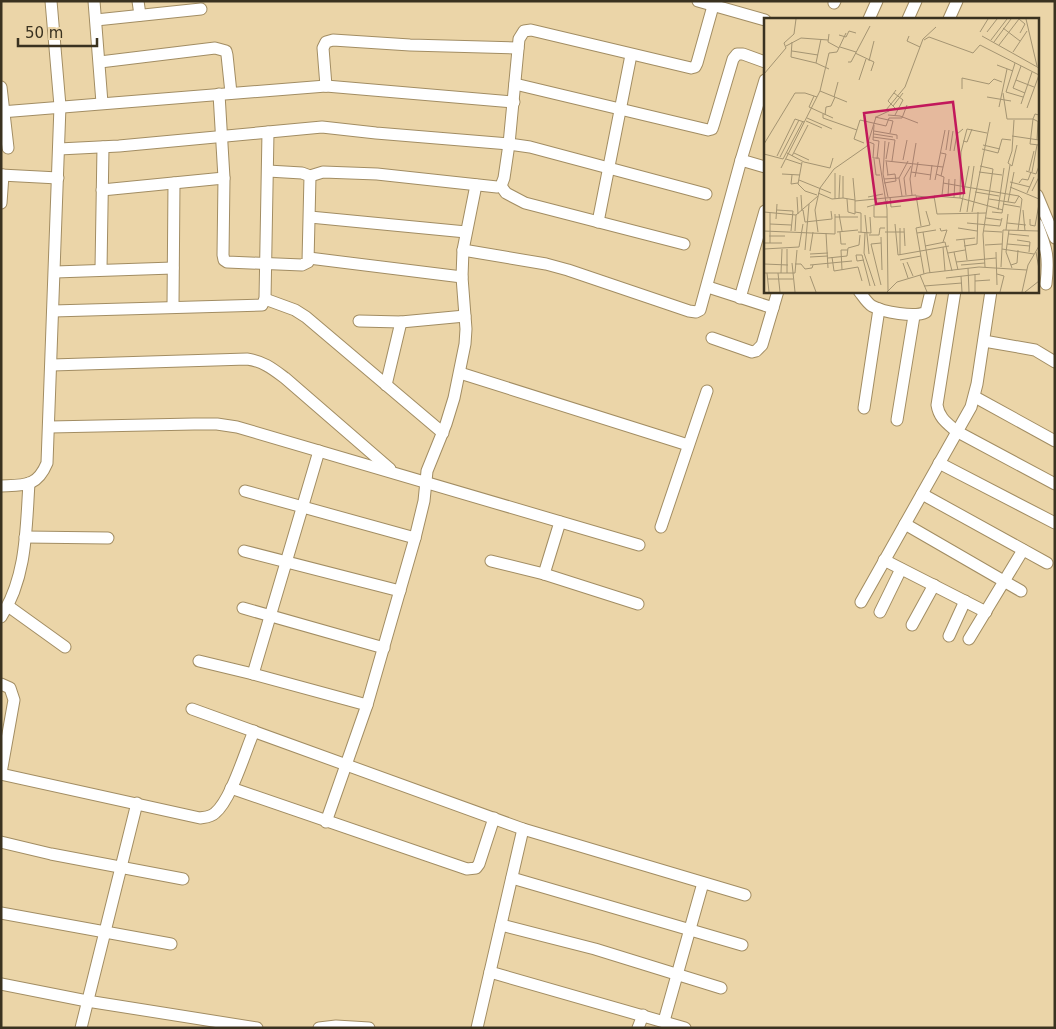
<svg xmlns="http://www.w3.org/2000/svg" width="1056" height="1029" font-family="'DejaVu Sans',sans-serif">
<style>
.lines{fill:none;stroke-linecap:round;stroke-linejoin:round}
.street-casing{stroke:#a28d63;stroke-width:13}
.street{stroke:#fff;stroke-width:11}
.inset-road{fill:none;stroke:#a49472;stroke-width:1}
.view{fill:#c2185b;fill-opacity:0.15;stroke:#c2185b;stroke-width:2.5}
.inset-edge{fill:none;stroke:#3a3220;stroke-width:2.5}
</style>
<rect width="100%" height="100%" fill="#ebd5a8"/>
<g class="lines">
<!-- street casing -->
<g class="street-casing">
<g id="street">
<path d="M94 1 102 103"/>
<path d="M138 1 140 15"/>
<path d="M698 1 765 20"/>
<path d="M834 3 835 1"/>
<path d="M869 19 877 1"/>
<path d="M908 19 916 1"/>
<path d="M949 19 957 1"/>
<path d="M96 20 201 9"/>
<path d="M100 62 215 48 226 51 227 55 231 93"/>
<path d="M515 84 708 130 712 129 714 123 733 59 737 54H743L765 62"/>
<path d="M326 86 323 48 326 42 333 40 410 45 518 48"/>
<path d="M1 87 8 148"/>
<path d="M219 94 224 178 223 255 224 260 227 262 302 265 308 262 310 176 302 173 268 171"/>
<path d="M1 112 326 86 514 102"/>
<path d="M59 149 119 146 322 127 376 133 509 144 530 147 706 194"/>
<path d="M741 160 765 167"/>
<path d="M1 175 58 178"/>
<path d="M310 176 323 172 377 174 497 187 501 186 504 178 509 144 519 39 524 31 531 30 691 68 695 67 697 63 713 6"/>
<path d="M501 186 506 193 525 203 684 244"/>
<path d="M102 190 224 178"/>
<path d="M1037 195 1055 238"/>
<path d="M1 203 3 175"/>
<path d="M310 217 466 232"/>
<path d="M598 222 631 55"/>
<path d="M1037 224C1047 249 1049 257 1046 284"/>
<path d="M463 250 546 264 568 270 689 311 696 312 700 310 741 160 765 80"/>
<path d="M309 258 462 277"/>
<path d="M101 269 103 147"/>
<path d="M55 272 173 268"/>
<path d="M708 287 773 308"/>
<path d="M859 291C863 296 867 303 872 306 883 312 915 318 926 312L931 291"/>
<path d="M955 291 937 405C939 418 947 423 956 431L1055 484"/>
<path d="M740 298 765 211"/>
<path d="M265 299 295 310 306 317 443 433"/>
<path d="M173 306 174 183"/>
<path d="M53 311 262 305 265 299 268 132"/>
<path d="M359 321 401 322 465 316"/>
<path d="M712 338 752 352 756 351 762 345 778 291"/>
<path d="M984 341 1035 350 1055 362"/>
<path d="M52 365 247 359C263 361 273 369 285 378L390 469"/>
<path d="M460 373 688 445"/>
<path d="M386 385 401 322"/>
<path d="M975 397 1055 441"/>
<path d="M864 408 879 309"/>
<path d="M897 420 914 316"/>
<path d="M50 427 194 424H217L237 427 639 545"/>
<path d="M939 463 1055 523"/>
<path d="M1 486C25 485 37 487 47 463L60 106 51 1"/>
<path d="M245 491 415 538"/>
<path d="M922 494 1047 563"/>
<path d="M905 524 1021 591"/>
<path d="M661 527 707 391"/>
<path d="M25 537 108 538"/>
<path d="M244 551 400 591"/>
<path d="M884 560 986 612"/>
<path d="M491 561 544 574 638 604"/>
<path d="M544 574 560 522"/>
<path d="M861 602 971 407 977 384 991 291"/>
<path d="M8 606 65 647"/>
<path d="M243 608 384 648"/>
<path d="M880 612 901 569"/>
<path d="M1 617C27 577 26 528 29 483"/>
<path d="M912 625 934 585"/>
<path d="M949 636 965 601"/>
<path d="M969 639 1023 550"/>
<path d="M199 661 253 674 367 705"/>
<path d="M253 674 319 451"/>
<path d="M1 684 10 688 14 700 1 773"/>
<path d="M192 709 523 829 745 895"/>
<path d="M1 774 200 818C206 817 211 817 215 813 231 800 245 752 254 731"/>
<path d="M231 788 467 869 476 868 479 864 494 818"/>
<path d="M326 822 367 705 415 538 424 501 427 471 446 424 454 398 465 344 466 329 462 277 463 250 476 185"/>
<path d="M1 842 51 854 183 879"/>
<path d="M512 878 742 945"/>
<path d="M1 913 171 944"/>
<path d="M501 925 595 949 721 988"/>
<path d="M490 972 685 1028"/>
<path d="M1 984 87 1001 257 1028"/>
<path d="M664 1021 703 883"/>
<path d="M81 1028 137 803"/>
<path d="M319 1028 336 1026 369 1028"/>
<path d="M477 1028 523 829"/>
<path d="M638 1028 643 1015"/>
</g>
</g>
<!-- street -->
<use href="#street" class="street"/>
</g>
<!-- overview -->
<g transform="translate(764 18)">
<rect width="275" height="275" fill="#ebd5a8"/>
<path class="inset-road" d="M255 1 261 6 256 15M262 1 273 48M239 10 256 23M216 14 224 1M223 14 233 1M65 16 64 24 75 30M75 17 82 19 85 13 92 15M145 18 143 23 156 29M218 18 275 50M57 21 52 45 65 51M160 22 165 19 209 35 216 27 275 57M227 22 243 1M28 24 27 39 52 45M230 24 247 1M235 27 255 1M22 28 37 20 64 22M76 29 92 34M28 33 54 37M249 34 263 13M91 35 110 44 107 53M105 43 110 23M84 44H87L106 8M251 45 242 74 259 79M233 47 249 53M257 48 249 70 261 75M0 56 22 30 20 25 30 16 32 1M95 62 102 41M252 62 270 69M198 71V60L225 66 230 61 238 64M56 73 83 84M130 75 139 82 131 97M239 75 243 101H269L271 96 275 97M50 78 45 89 69 100M70 79 74 64M223 79 247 83M257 86 268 54M129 88 139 75M235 89 243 51M263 90 275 57M132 91 124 83 132 72M122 92 141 69 159 21 172 9M59 96V100L93 112M61 97 62 89 67 88 71 79M124 97 136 98 154 105M111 99 129 103 126 115M43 100 68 111M250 102 248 133 244 145 248 148 253 127M42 103 58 110M275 104 269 101 266 126 275 127M110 107 109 122 115 123 113 141M110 113 133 117V121M110 116 129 119M248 118 275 122M109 119 131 122 128 143M273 122 274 104M121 123 119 156 124 179M199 123 203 124 208 111M105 124 110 126 109 140H115M100 125 90 121 96 102 122 108 125 100H138L143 87M0 126 31 75H41L53 79M219 127 236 131M218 131 234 135 238 121 247 122M182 132 185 112M186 133 189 113M190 133 193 116 199 111M23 135 40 144 66 150 69 140M30 135 45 142M177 135 182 136 177 158M0 136 19 141 39 103M13 138 31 101 40 104M28 138 44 107M16 139 35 102M115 140 123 191 124 273M22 141 37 146M110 141 112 157H116M122 141 125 124M122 142 124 157M139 142 143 122M123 143 179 149M38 144 34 166 41 173 53 177M216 148 229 151 219 216 221 249M17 150 56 73 65 35 73 34 82 15M262 153 272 156 275 148M265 153 270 133M147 154 167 157M215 154 238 157M268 154 273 127M18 156 36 157M172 156 180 159 178 177M28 157 27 166 34 165M151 159 154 144M89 160 91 182M135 160 144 143M120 161 135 160 138 178M35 162 67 175M166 162 168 147M171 162 181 112M246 164 266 169M120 165 132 163 131 156 123 157M179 165 255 178 258 181 254 212M255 165 258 161 264 162 267 154M246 169 275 181M268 173 275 159M211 174 235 178M54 175 68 181 79 180 91 182V196L84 194 83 181M263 175 270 159M37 177 38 193M142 177 140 160 147 148M148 177 146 161 152 125M153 178 170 180M184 178 185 161M33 179 34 196M104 179 119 176M126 179 127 189 137 188M190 179 191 161M75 180 76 157M79 180V158M196 180 197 134 203 111 223 115M71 181V155M225 181 251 185 255 178M91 183 152 177 157 208M244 184 250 154M239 186 256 189M110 187V199H123M103 189 124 183M13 192 29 193 27 213M39 192 41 204 68 201 67 193M234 192 240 150M259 192 261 213M0 194 32 197 54 178M91 194 97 195V214M196 194 205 148M203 194 210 148M208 194 226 104M228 194 238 195 246 147M222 195 173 196 170 178 196 180 239 192M75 196 78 213M101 197 105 236M71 199H94M222 200 237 202M12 201 13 186M266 201V207L271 208 275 186M203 205 236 208 238 200M243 205 262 207M6 206 27 207M131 206 134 237 185 228M136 210V237M140 210 141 228M176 210 177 213 183 212 179 224M194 210 213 213M242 212 244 196M245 212 242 234 248 250M0 213 71 216V196M31 213 32 197M220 213 238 214M54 214 51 192 56 170 70 151 103 128 112 99 125 93M73 214 94 212M76 214 77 226H82M94 214 107 215 106 199M121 214H140M159 214 166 255M62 215 64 250M101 215 100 235 111 268M153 215 172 212M245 216 265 218M105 217H115L116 210H121M5 218H21M117 219 118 252M200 221 203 242M192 222 211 220M253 222 266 224 265 234M0 225H18M6 225V195M243 226 266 228M221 227 238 226M161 228 181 224 188 253M200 228 213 226 214 194M179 229 181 253M0 231 35 229 39 206M238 231 270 236M41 232 45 186M46 233 49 214M190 234 194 252M232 234 233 267M272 234 275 251M184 235 201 232M46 236 64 235M98 237 106 268M98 237H92L93 243 100 242M46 239 64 238M68 239 70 253 94 249 98 263M64 240 83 238 84 230 95 227 96 217M136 242 157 238M143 244 149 258M192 244 232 240M28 245 31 274M139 245 144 260M0 246 24 247M31 246H37L41 251 48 250 49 247M46 247 88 243M197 247 221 245M247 247 253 245 254 232M237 249 239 212 275 213M204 250 205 274M78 252 77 232H84M0 255H31L33 232M3 255 5 274M14 255 16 274M17 255 18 231M23 255V231M160 256 152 210 166 207 162 193M211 256V274M233 256 240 258 236 274M156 257 163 274M46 258 52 274M197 258 198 274M182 260 216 256M4 261H29M211 263 226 262M117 267 107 226 117 225M160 268 198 265M123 274 133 264 163 255 215 249 263 252M258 274 264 247 275 228M261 274 275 263"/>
<path class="view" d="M189 84 200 175 112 186 100 95Z"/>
<rect width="275" height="275" class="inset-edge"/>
</g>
<!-- border -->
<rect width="1056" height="1029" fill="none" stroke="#3a3220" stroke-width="5"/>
<!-- scale -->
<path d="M18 38v8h79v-8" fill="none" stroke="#3a3220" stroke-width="2.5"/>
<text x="25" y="38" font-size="15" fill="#3a3220" stroke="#ebd5a8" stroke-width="4" paint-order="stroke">50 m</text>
</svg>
